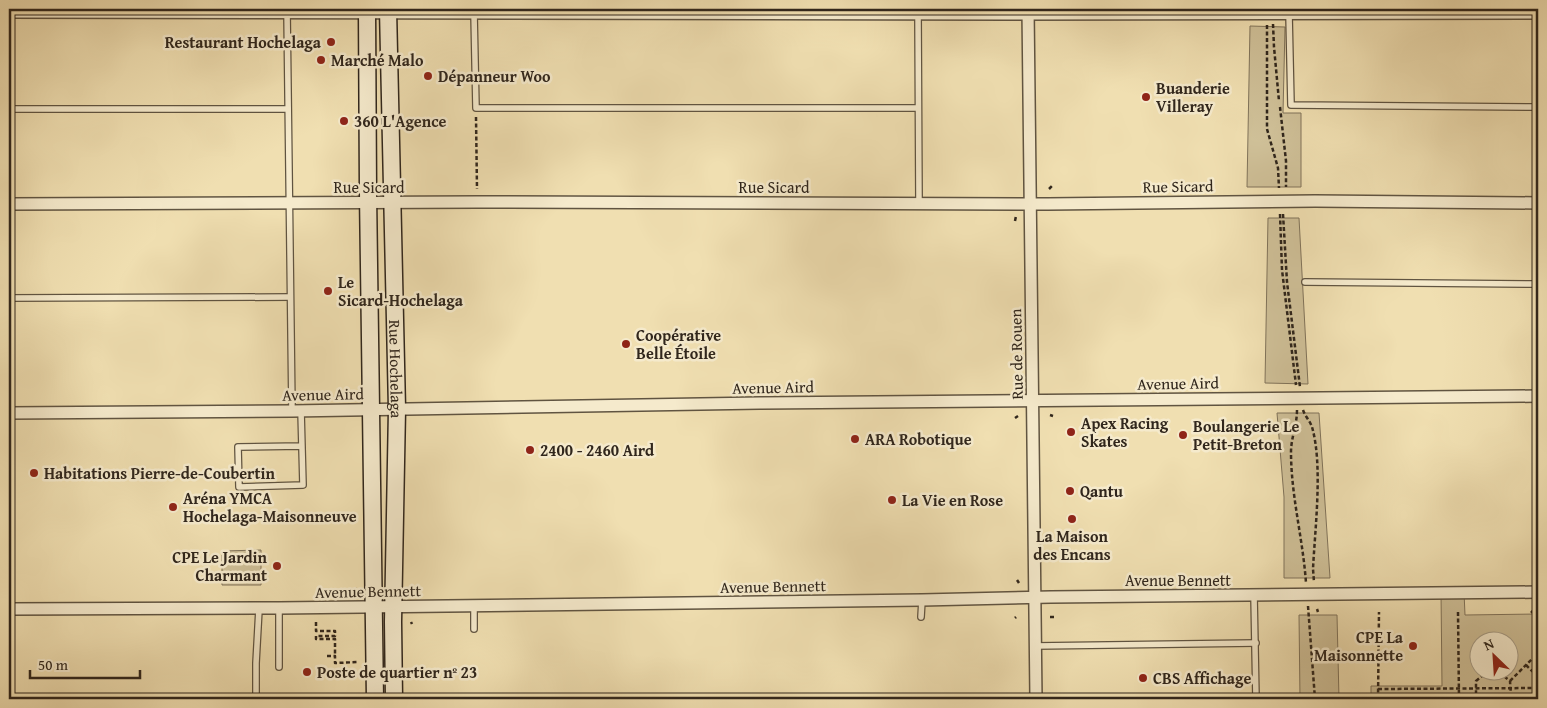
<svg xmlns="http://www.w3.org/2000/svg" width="1547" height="708" font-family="'Gentium Book Plus',serif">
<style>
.green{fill:#cfc098;stroke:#80735a;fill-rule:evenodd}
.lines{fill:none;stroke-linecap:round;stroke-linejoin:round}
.lane-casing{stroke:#605441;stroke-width:8}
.street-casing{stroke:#605441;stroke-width:14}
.secondary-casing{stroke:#30261c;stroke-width:19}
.path{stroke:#30261c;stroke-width:2.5;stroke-dasharray:4 2.5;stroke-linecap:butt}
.lane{stroke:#f5eacc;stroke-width:5.5}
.street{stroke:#f5eacc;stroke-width:11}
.secondary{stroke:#f5eacc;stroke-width:16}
.poi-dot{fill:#8f2418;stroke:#f5eacc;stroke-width:2}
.labels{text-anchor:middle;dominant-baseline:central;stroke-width:5;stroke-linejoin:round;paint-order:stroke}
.poi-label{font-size:16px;font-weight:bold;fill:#30261c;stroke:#f5eacc;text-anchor:start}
.street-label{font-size:16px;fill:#30261c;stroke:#f5eacc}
</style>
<rect width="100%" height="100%" fill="#f0dfb1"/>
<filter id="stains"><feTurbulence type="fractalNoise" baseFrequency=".004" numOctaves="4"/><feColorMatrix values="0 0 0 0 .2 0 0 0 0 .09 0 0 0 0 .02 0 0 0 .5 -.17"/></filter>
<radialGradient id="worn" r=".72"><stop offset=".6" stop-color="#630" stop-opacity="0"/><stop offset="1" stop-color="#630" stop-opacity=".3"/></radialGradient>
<!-- green -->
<g class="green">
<path d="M1250 26 1285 27 1283 113H1301V187H1247Z"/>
<path d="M1268 218H1299L1308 384 1265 383Z"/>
<path d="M1277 413H1319L1330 578H1284V497Z"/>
<path d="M261 550V585H222V551Z"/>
<path d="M1464 592 1465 615 1538 614V699H1371V686H1442L1441 593ZM1480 640H1510V670H1480Z"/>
<path d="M1299 615H1337L1339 699H1300Z"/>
</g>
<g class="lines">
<!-- lane casing -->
<g class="lane-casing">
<g id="lane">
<path d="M287 11 292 411"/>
<path d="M474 13 476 108H918"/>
<path d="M918 13 919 204"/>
<path d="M1289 14 1291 105 1538 107"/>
<path d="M9 109H288"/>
<path d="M1305 282 1538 284"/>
<path d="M9 298 290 297"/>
<path d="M301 411 303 485 239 487 238 447 302 446"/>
<path d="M1254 595 1256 699"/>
<path d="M474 605V629"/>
<path d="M279 608V667"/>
<path d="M921 617 922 600"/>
<path d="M1035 646 1256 643"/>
<path d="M256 699V663L259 609"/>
</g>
</g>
<!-- street casing -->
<g class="street-casing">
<g id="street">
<path d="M1028 9 1036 699"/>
<path d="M9 12 1011 14 1538 13"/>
<path d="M9 204 477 202 1048 204 1315 201 1538 203"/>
<path d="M9 413 292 411 760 403 1538 396"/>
<path d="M9 609 279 608 922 600 1051 597 1538 592"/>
</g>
</g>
<!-- secondary casing -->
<g class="secondary-casing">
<g id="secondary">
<path d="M367 9 368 193 375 699"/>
<path id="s1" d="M388 9 397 409 393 622 394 699"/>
</g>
</g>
<!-- path -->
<g class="path">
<path d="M1273 24 1274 47 1279 101"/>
<path d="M1267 25V129L1278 168 1279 188"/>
<path d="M1280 107 1286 161V187"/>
<path d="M476 117 477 189"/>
<path d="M1049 189 1052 186"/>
<path d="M1280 214 1282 270 1296 385"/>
<path d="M1283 214 1287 282 1300 387"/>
<path d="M1015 221 1016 216"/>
<path d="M1297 410C1297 425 1291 438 1291 452 1291 496 1303 539 1306 583"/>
<path d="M1303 410C1305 416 1310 421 1312 427 1323 465 1315 528 1313 569L1314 582"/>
<path d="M1050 415 1053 416"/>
<path d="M1015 418 1018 416"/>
<path d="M1017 580 1019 583"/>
<path d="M355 588 357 593"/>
<path d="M410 591 411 586"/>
<path d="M1308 606 1315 699"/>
<path d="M1317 609 1318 612"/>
<path d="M1531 611 1538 618"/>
<path d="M1458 612 1459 699"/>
<path d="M1050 617H1054"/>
<path d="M1015 618 1016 617"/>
<path d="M316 622V631H335V636H316V639H335V656"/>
<path d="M411 622 412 624"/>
<path d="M327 656H335V663L359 662"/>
<path d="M1526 665 1538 677"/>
<path d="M1510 681 1538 653"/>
<path d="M1378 689 1538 688"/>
<path d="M1378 699 1379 612"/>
<path d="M1480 699 1476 695V681L1486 673H1500L1510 681 1511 696 1507 699"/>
<path d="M1537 699 1538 698"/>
</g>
<!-- lane -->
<use href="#lane" class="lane"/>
<!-- street -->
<use href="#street" class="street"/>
<!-- secondary -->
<use href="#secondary" class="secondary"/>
</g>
<!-- markers -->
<g class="poi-dot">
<circle cx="331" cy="42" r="5"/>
<circle cx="321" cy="60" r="5"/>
<circle cx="428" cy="76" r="5"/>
<circle cx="1146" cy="97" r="5"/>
<circle cx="344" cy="121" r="5"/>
<circle cx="328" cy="291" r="5"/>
<circle cx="626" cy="344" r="5"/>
<circle cx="1071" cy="432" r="5"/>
<circle cx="1183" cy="435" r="5"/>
<circle cx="855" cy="439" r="5"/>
<circle cx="530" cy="450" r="5"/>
<circle cx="34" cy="473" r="5"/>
<circle cx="1070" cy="491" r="5"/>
<circle cx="892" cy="500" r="5"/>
<circle cx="173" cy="507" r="5"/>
<circle cx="1072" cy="519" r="5"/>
<circle cx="277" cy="566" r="5"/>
<circle cx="1413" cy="646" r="5"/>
<circle cx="307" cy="672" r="5"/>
<circle cx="1143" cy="678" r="5"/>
</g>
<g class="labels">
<!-- poi labels -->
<g class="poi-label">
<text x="321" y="42" text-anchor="end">Restaurant Hochelaga</text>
<text x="331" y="60">Marché Malo</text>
<text x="438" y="76">Dépanneur Woo</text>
<text x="1156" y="88">Buanderie<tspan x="1156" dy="18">Villeray</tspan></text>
<text x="354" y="121">360 L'Agence</text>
<text x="338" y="282">Le<tspan x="338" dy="18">Sicard-Hochelaga</tspan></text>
<text x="636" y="335">Coopérative<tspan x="636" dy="18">Belle Étoile</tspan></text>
<text x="1081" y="423">Apex Racing<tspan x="1081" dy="18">Skates</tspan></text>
<text x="1193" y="426">Boulangerie Le<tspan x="1193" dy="18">Petit-Breton</tspan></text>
<text x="865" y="439">ARA Robotique</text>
<text x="540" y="450">2400 - 2460 Aird</text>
<text x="44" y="473">Habitations Pierre-de-Coubertin</text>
<text x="1080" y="491">Qantu</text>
<text x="183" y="498">Aréna YMCA<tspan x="183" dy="18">Hochelaga-Maisonneuve</tspan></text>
<text x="902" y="500">La Vie en Rose</text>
<text x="1072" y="536" text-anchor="middle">La Maison<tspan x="1072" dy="18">des Encans</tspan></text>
<text x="267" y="557" text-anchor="end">CPE Le Jardin<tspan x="267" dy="18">Charmant</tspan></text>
<text x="1403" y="637" text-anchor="end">CPE La<tspan x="1403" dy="18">Maisonnette</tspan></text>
<text x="317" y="672">Poste de quartier nº 23</text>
<text x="1153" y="678">CBS Affichage</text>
</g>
<!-- street labels -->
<g class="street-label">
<text transform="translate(1178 186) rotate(-1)">Rue Sicard</text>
<text x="369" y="187">Rue Sicard</text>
<text x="774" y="187">Rue Sicard</text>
<text transform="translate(1016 354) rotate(-91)">Rue de Rouen</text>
<text stroke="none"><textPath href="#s1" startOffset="360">Rue Hochelaga</textPath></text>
<text transform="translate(1178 383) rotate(-1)">Avenue Aird</text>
<text transform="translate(773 387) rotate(-1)">Avenue Aird</text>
<text transform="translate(323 394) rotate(-1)">Avenue Aird</text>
<text x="1178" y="580">Avenue Bennett</text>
<text transform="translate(773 586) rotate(-1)">Avenue Bennett</text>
<text transform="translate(368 591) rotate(-1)">Avenue Bennett</text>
</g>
</g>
<!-- margin -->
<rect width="1547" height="708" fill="none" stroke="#f0dfb1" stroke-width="30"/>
<rect x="10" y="10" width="1527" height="688" fill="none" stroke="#30261c" stroke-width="2.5"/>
<rect x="15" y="15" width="1517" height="678" fill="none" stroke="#30261c"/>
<!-- north arrow -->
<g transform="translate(1494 656) rotate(335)"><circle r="24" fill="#f5eacc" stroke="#a69c86"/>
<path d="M0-4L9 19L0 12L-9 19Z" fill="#8f2418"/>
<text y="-8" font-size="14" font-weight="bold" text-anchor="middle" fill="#30261c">N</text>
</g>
<!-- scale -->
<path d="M30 670v8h110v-8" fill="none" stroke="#30261c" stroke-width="2.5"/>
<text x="38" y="670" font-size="15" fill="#30261c" stroke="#f5eacc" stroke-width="4" paint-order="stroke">50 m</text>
<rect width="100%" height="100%" filter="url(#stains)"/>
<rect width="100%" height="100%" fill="url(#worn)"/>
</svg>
